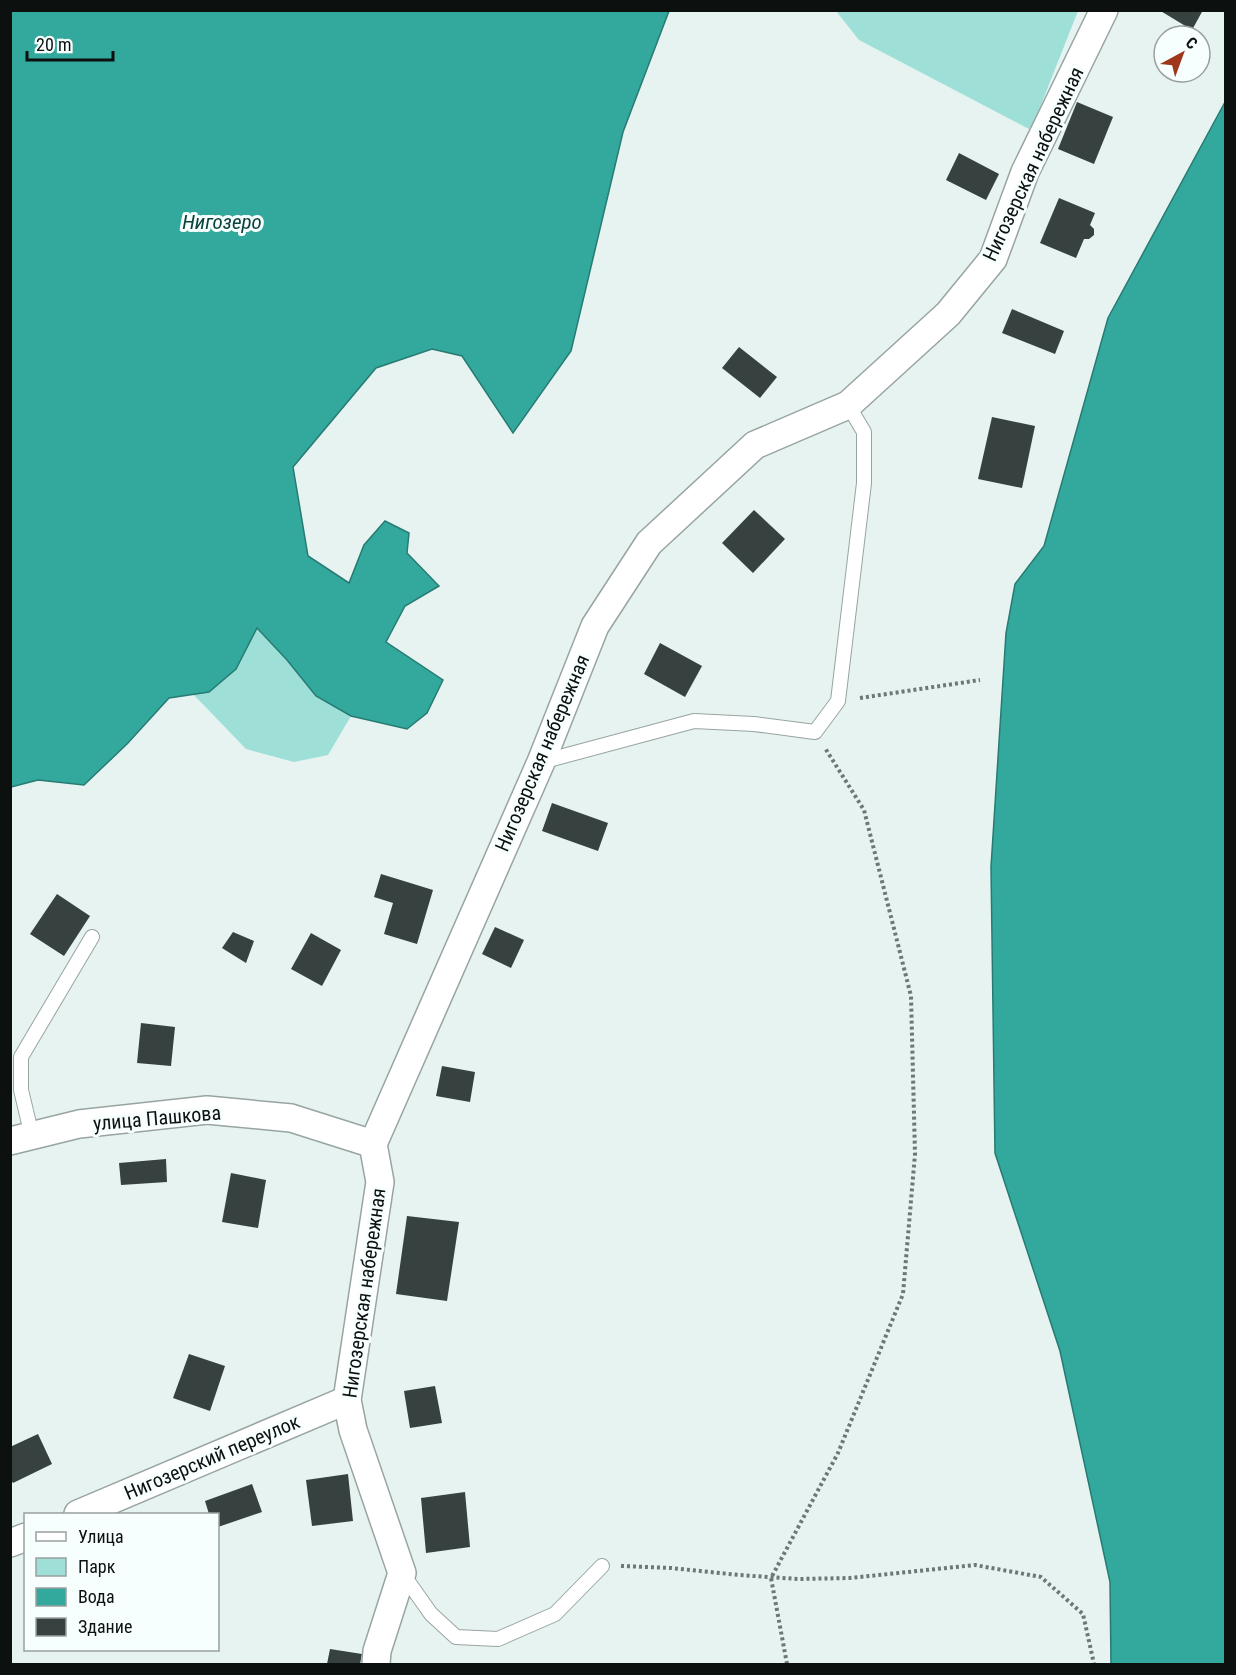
<svg xmlns="http://www.w3.org/2000/svg" width="1236" height="1675" font-family="'Roboto Condensed',sans-serif">
<style>
.green{fill:#9ee0d8}
.water{fill:#33a99d;stroke:#277b73;stroke-width:1.5}
.building{fill:#37413f}
.lines{fill:none;stroke-linecap:round;stroke-linejoin:round}
.lane-casing{stroke:#98a4a2;stroke-width:16}
.street-casing{stroke:#98a4a2;stroke-width:30}
.path{stroke:#6e7776;stroke-width:4;stroke-dasharray:3 3;stroke-linecap:butt}
.lane{stroke:#fff;stroke-width:14}
.street{stroke:#fff;stroke-width:27}
.labels{text-anchor:middle;dominant-baseline:central;stroke-width:6;stroke-linejoin:round;paint-order:stroke}
.street-label{font-size:20px;fill:#0c1110;stroke:#f7fffe}
.water-label{font-size:21px;font-style:italic;fill:#0d413c;stroke:#f7fffe}
</style>
<rect width="100%" height="100%" fill="#e6f3f1"/>
<!-- green -->
<g class="green">
<path d="M836 11H1078L1031 130 859 40Z"/>
<path d="M256 628 287 660 316 696 351 716 328 755 294 762 246 749 193 694C231 688 241 659 256 628Z"/>
</g>
<!-- water -->
<g class="water">
<path d="M11 10 669 11 623 132 571 351 513 433 462 356 432 349 376 368 293 467 308 556 349 583 364 545 385 521 409 533 407 553 439 586 405 606 386 642 443 680 427 713 407 729 351 716 316 696 287 660 257 628 236 669 209 692 169 698 127 744 84 785 38 780 11 787Z"/>
<path d="M1225 102V1664H1111L1110 1582 1060 1351 995 1153 991 867 1006 633 1015 584 1044 546 1108 318Z"/>
</g>
<!-- building -->
<g class="building">
<path d="M1159 10H1203L1192 30Z"/>
<path d="M1077 102 1113 117 1094 164 1058 149Z"/>
<path d="M959 153 999 174 986 200 946 180Z"/>
<path d="M1059 198 1095 213 1090 225 1094 229V235L1089 239H1084L1076 258 1040 243Z"/>
<path d="M1012 309 1064 331 1055 354 1002 333Z"/>
<path d="M739 347 777 377 760 398 722 368Z"/>
<path d="M992 417 1035 426 1022 488 978 479Z"/>
<path d="M754 510 785 539 753 573 722 543Z"/>
<path d="M660 643 702 666 685 697 644 674Z"/>
<path d="M552 803 608 823 598 851 542 831Z"/>
<path d="M381 874 433 890 417 944 384 934 393 903 374 897Z"/>
<path d="M57 894 90 916 64 956 30 934Z"/>
<path d="M495 927 524 940 511 968 482 954Z"/>
<path d="M233 932 254 941 246 963 222 948Z"/>
<path d="M311 933 341 950 322 986 291 969Z"/>
<path d="M141 1023 175 1027 171 1066 137 1063Z"/>
<path d="M442 1066 475 1072 470 1102 436 1096Z"/>
<path d="M166 1159 167 1182 121 1185 119 1163Z"/>
<path d="M231 1173 266 1180 258 1228 222 1222Z"/>
<path d="M407 1216 459 1222 447 1301 396 1294Z"/>
<path d="M189 1354 225 1366 210 1411 173 1398Z"/>
<path d="M435 1386 442 1423 410 1428 404 1391Z"/>
<path d="M38 1434 52 1464 13 1483 10 1479V1447Z"/>
<path d="M348 1474 353 1521 312 1526 306 1480Z"/>
<path d="M252 1484 262 1512 218 1527V1514H209L205 1501Z"/>
<path d="M465 1492 470 1547 426 1553 421 1498Z"/>
<path d="M330 1649 362 1654 360 1664H327Z"/>
</g>
<g class="lines">
<!-- lane casing -->
<g class="lane-casing">
<g id="lane">
<path d="M541 762 694 721 754 724 815 732 838 701 864 483V432L848 405"/>
<path d="M32 1136 21 1090V1057L92 937"/>
<path d="M402 1573 431 1614 456 1637 498 1639 555 1614 602 1566"/>
</g>
</g>
<!-- street casing -->
<g class="street-casing">
<g id="street">
<path d="M10 1141 79 1124 207 1110 291 1118 373 1144"/>
<path d="M78 1514 347 1400"/>
<path d="M10 1543 26 1537"/>
<path d="M376 1664 377 1651 402 1573 353 1430 347 1400 380 1182 373 1144 541 762 595 626 649 543 755 445 848 405 948 314 993 259 1025 172 1104 10"/>
</g>
</g>
<!-- path -->
<g class="path">
<path d="M860 698 980 680"/>
<path d="M621 1566 671 1568 739 1575 798 1579 850 1578 975 1565 1041 1577 1083 1614 1094 1664"/>
<path d="M787 1664 771 1578 838 1453 903 1294 915 1154 911 996 864 810 825 748"/>
</g>
<!-- lane -->
<use href="#lane" class="lane"/>
<!-- street -->
<use href="#street" class="street"/>
</g>
<g class="labels">
<!-- street labels -->
<g class="street-label">
<text transform="translate(1033 164) rotate(-65)">Нигозерская набережная</text>
<text transform="translate(542 753) rotate(-67)">Нигозерская набережная</text>
<text transform="translate(157 1118) rotate(-5)">улица Пашкова</text>
<text transform="translate(364 1293) rotate(-82)">Нигозерская набережная</text>
<text transform="translate(212 1457) rotate(-23)">Нигозерский переулок</text>
</g>
<!-- water labels -->
<g class="water-label">
<text x="222" y="222">Нигозеро</text>
</g>
</g>
<!-- border -->
<rect width="1236" height="1675" fill="none" stroke="#0c1110" stroke-width="24"/>
<!-- legend -->
<rect x="24" y="1513" width="195" height="138" fill="#f7fffe" stroke="#99a09f" stroke-width="1.5"/>
<rect x="36" y="1532" width="30" height="9" fill="#ffffff" stroke="#99a09f" stroke-width="1.5"/>
<text x="78" y="1543" font-size="18" fill="#0c1110">Улица</text>
<rect x="36" y="1558" width="30" height="18" fill="#9ee0d8" stroke="#99a09f" stroke-width="1.5"/>
<text x="78" y="1573" font-size="18" fill="#0c1110">Парк</text>
<rect x="36" y="1588" width="30" height="18" fill="#33a99d" stroke="#99a09f" stroke-width="1.5"/>
<text x="78" y="1603" font-size="18" fill="#0c1110">Вода</text>
<rect x="36" y="1618" width="30" height="18" fill="#37413f" stroke="#99a09f" stroke-width="1.5"/>
<text x="78" y="1633" font-size="18" fill="#0c1110">Здание</text>
<!-- north arrow -->
<g transform="translate(1182 54) rotate(41)"><circle r="28" fill="#f7fffe" stroke="#99a09f" stroke-width="1.5"/>
<path d="M0-4.5L10 22L0 15L-10 22Z" fill="#9f371b"/>
<text y="-9" font-size="16" font-weight="bold" text-anchor="middle" fill="#0c1110">С</text>
</g>
<!-- scale -->
<path d="M27 51v9h86v-9" fill="none" stroke="#0c1110" stroke-width="3"/>
<text x="36" y="51" font-size="18" fill="#0c1110" stroke="#f7fffe" stroke-width="4.5" paint-order="stroke">20 m</text>
</svg>
